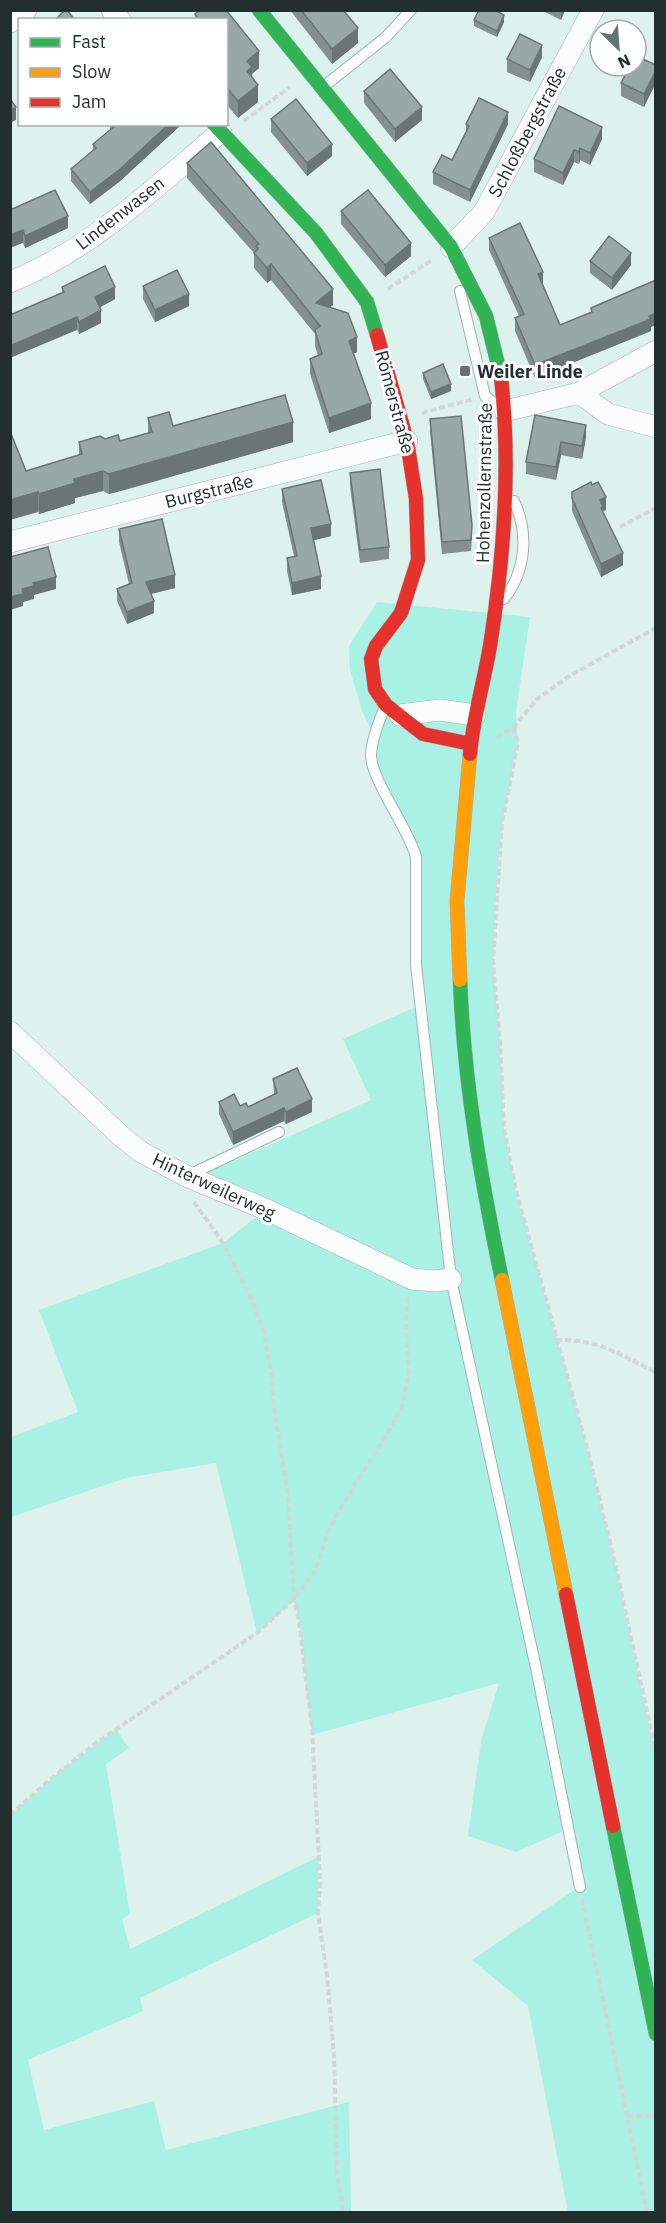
<svg xmlns="http://www.w3.org/2000/svg" width="666" height="2223" font-family="'IBM Plex Sans',sans-serif">
<style>
.green{fill:#aaf1e5}
.lines{fill:none;stroke-linecap:round;stroke-linejoin:round}
.lane-casing{stroke:#a3b3af;stroke-width:12}
.street-casing{stroke:#a3b3af;stroke-width:22}
.fast-casing{stroke:#a3b3af;stroke-width:15}
.slow-casing{stroke:#a3b3af;stroke-width:15}
.jam-casing{stroke:#a3b3af;stroke-width:15}
.path{stroke:#d2d8d7;stroke-width:4;stroke-dasharray:6 3;stroke-linecap:butt}
.lane{stroke:#fafdfc;stroke-width:10}
.street{stroke:#fafdfc;stroke-width:21}
.fast{stroke:#30b455;stroke-width:14}
.slow{stroke:#ff9f0a;stroke-width:14}
.jam{stroke:#e5322d;stroke-width:14}
.wall{fill:#83908d}
.shaded-wall{fill:#6a7673}
.building{fill:#98a8a4;stroke:#6a7673;stroke-width:1.5}
.poi-dot{fill:#637370;stroke:#fff;stroke-width:2}
.labels{text-anchor:middle;dominant-baseline:central;stroke-width:6;stroke-linejoin:round;paint-order:stroke}
.street-label{font-size:18px;fill:#222f2c;stroke:#fff}
.poi-label{font-size:18px;font-weight:bold;fill:#222f2c;stroke:#fff;text-anchor:start}
</style>
<rect width="100%" height="100%" fill="#ddf1ed"/>
<!-- green -->
<g class="green">
<path d="M377 602 530 617 516 712 518 742 502 823 496 893 493 962 500 1043 504 1129 516 1191 587 1448 615 1563 655 1754V2212H568L528 2006 472 1960 580 1886 568 1829 516 1852 468 1836 481 1741 499 1683 312 1735 299 1621 294 1600 257 1633 216 1463 126 1478 11 1517V1437L78 1412 39 1310 223 1243 265 1210 193 1179 371 1100 343 1039 420 1005 416 857 378 778 374 735 362 711 350 670 349 646Z"/>
<path d="M116 1729 129 1748 106 1764 130 1914 122 1919 130 1949 318 1857V1913L140 1998 143 2011 28 2060 44 2130 154 2101 166 2150 349 2102 351 2212H11V1815L52 1778Z"/>
</g>
<g class="lines">
<!-- lane casing -->
<g class="lane-casing">
<g id="lane">
<path d="M323 87 385 38 411 10"/>
<path d="M460 291 485 396 499 407"/>
<path d="M504 599C526 571 529 533 514 501"/>
<path d="M385 706C379 722 372 738 371 755 371 780 409 829 416 857V965L451 1279 536 1668 580 1887"/>
<path d="M187 1176 279 1132"/>
</g>
</g>
<!-- street casing -->
<g class="street-casing">
<g id="street">
<path d="M112 10 120 20"/>
<path d="M10 22 26 10"/>
<path d="M451 247 484 212 593 10"/>
<path d="M10 282C91 250 155 187 221 132"/>
<path d="M579 393 608 414 656 427"/>
<path d="M505 411 579 393 656 351"/>
<path d="M10 542 407 441"/>
<path d="M400 715 440 710 475 715"/>
<path d="M10 1032 121 1136 141 1152 186 1176 265 1209 412 1279 435 1281 451 1279"/>
</g>
</g>
<!-- fast casing -->
<g class="fast-casing">
<g id="fast">
<path d="M259 10 451 247 486 316 501 377"/>
<path d="M214 124 316 233 367 302 377 335"/>
<path d="M460 980C464 1084 481 1179 502 1280"/>
<path d="M613 1826 656 2034"/>
</g>
</g>
<!-- slow casing -->
<g class="slow-casing">
<g id="slow">
<path d="M460 980 457 901 470 754"/>
<path d="M502 1280 566 1594"/>
</g>
</g>
<!-- jam casing -->
<g class="jam-casing">
<g id="jam">
<path d="M377 335 407 441 416 499 418 560 401 613 376 646 371 659 375 689 386 705 423 734 471 744"/>
<path d="M470 754C473 718 484 682 490 646 504 558 511 466 501 377"/>
<path d="M566 1594 613 1826"/>
</g>
</g>
<!-- path -->
<g class="path">
<path d="M244 121 290 87"/>
<path d="M388 289 432 260"/>
<path d="M422 413 473 399"/>
<path d="M620 527 656 508"/>
<path d="M513 728 537 699 571 675 656 628"/>
<path d="M497 737 513 728 518 742 502 823 493 962 500 1043 504 1129 516 1191 587 1448 615 1563 656 1754"/>
<path d="M194 1202 223 1243 251 1298 264 1332 272 1379 274 1408 288 1496 294 1599 299 1621 312 1727 320 1880 318 1913 327 1975 334 2056 337 2173 343 2212"/>
<path d="M556 1340C600 1339 618 1354 656 1372"/>
<path d="M10 1815 52 1778 96 1743 257 1633 294 1599 316 1570 329 1529 355 1484 388 1433 402 1406 409 1371 406 1332 407 1297"/>
<path d="M582 1899 647 2212"/>
<path d="M627 2116H656"/>
<path d="M10 2211 11 2212"/>
</g>
<!-- lane -->
<use href="#lane" class="lane"/>
<!-- street -->
<use href="#street" class="street"/>
<!-- fast -->
<use href="#fast" class="fast"/>
<!-- slow -->
<use href="#slow" class="slow"/>
<!-- jam -->
<use href="#jam" class="jam"/>
</g>
<!-- wall -->
<g class="wall">
<path d="M199 10H226L259 51V68L252 74V77L258 85V102L238 118 226 104V20H195V14Z"/>
<path d="M290 10H343L358 43 332 64Z"/>
<path d="M541 10H565L561 20Z"/>
<path d="M474 20 504 22 497 37 474 26Z"/>
<path d="M542 57 530 82 507 72V59Z"/>
<path d="M656 65 644 107 621 96V83Z"/>
<path d="M364 91 422 120 395 142 364 103Z"/>
<path d="M271 119 332 156 307 176 271 132Z"/>
<path d="M110 124H182L119 182 90 204 71 181V169L93 151V144L110 130Z"/>
<path d="M466 124H508L470 202 433 184V172L452 160 466 133Z"/>
<path d="M602 139 590 165 580 160 579 164 574 162 563 185 534 172V159Z"/>
<path d="M187 163 333 305 329 307 357 352 353 354 371 419 329 433 310 374V359L318 356 315 346V334L271 280 267 283 254 268V253L187 178Z"/>
<path d="M10 210 68 228 25 248Z"/>
<path d="M341 211 411 256 385 277 341 224Z"/>
<path d="M489 238 543 285 560 325 591 313V308L651 327V331L535 378 515 331V318L519 316 489 250Z"/>
<path d="M590 261 631 265 612 290 590 273Z"/>
<path d="M143 286 189 306 155 322 143 299Z"/>
<path d="M62 287 115 299 100 307 101 323 79 334 62 293Z"/>
<path d="M423 373 451 391 431 399 423 379Z"/>
<path d="M535 415 586 437 582 459 561 455 556 480 526 474V462Z"/>
<path d="M148 418 173 426 293 442 125 490 109 494 103 491 75 498V503L39 514 26 471 79 455V442L105 439 120 441 148 433Z"/>
<path d="M430 419 472 537 471 551 442 554 430 431Z"/>
<path d="M350 473 389 547V559L360 563 350 486Z"/>
<path d="M282 489 331 536 314 540 321 589 292 595 287 571V558L294 556 282 502Z"/>
<path d="M572 492 606 510 603 511V513L623 565 601 577 572 511Z"/>
<path d="M119 529 175 588 151 594 154 613 127 624 117 601V589L129 584 119 542Z"/>
<path d="M273 1079 312 1112 286 1124 284 1121 233 1145 219 1114V1102L240 1106 248 1107 274 1095Z"/>
</g>
<!-- shaded-wall -->
<g class="shaded-wall">
<path d="M561 10H565L561 20Z"/>
<path d="M504 15V22L497 37V31Z"/>
<path d="M358 28V43L332 64V49Z"/>
<path d="M542 45V57L530 82V70Z"/>
<path d="M259 51V68L252 74V84L247 88V61Z"/>
<path d="M656 70V83L644 107V94Z"/>
<path d="M258 85V102L238 118V101Z"/>
<path d="M16 107V120L10 123V111Z"/>
<path d="M422 107V120L395 142V129Z"/>
<path d="M508 112V124L470 202V190Z"/>
<path d="M169 124H182L119 182 90 204V192Z"/>
<path d="M602 127V139L590 165V153Z"/>
<path d="M332 144V156L307 176V163Z"/>
<path d="M580 148V160L579 164V152Z"/>
<path d="M574 150V162L563 185V173Z"/>
<path d="M68 216V228L25 248V236Z"/>
<path d="M23 230V243L10 248V235Z"/>
<path d="M411 243V256L385 277V265Z"/>
<path d="M631 253V265L612 290V278Z"/>
<path d="M271 264V280L267 283V268Z"/>
<path d="M543 272V285L538 274Z"/>
<path d="M115 287V299L95 310V297Z"/>
<path d="M333 289V305L316 318V303Z"/>
<path d="M189 294V306L155 322V310Z"/>
<path d="M101 310V323L79 334V322Z"/>
<path d="M656 313V325L651 327V331L535 378V365Z"/>
<path d="M77 317V330L10 358V346Z"/>
<path d="M357 337V352L349 356V341Z"/>
<path d="M451 384V391L431 399V392Z"/>
<path d="M371 403V419L329 433V418Z"/>
<path d="M293 422V442L109 494V474Z"/>
<path d="M586 425V437L582 459V446Z"/>
<path d="M561 442V455L556 480V467Z"/>
<path d="M103 471V491L75 498V503L39 514V494L74 479Z"/>
<path d="M38 492V512L10 520V500Z"/>
<path d="M606 497V510L603 511V519L600 500Z"/>
<path d="M331 524V536L311 541V528Z"/>
<path d="M623 553V565L601 577V564Z"/>
<path d="M175 575V588L146 595V582Z"/>
<path d="M321 576V589L292 595V583Z"/>
<path d="M56 577V589L34 595V599L23 602V606L10 610V597L33 583Z"/>
<path d="M154 601V613L127 624V612Z"/>
<path d="M312 1099V1112L286 1124V1112Z"/>
<path d="M284 1108V1121L233 1145V1132Z"/>
</g>
<!-- building -->
<g class="building">
<path d="M65 10H67L75 20H55Z"/>
<path d="M199 10H226L259 51 247 61 252 67 247 71 258 85 238 101 226 87V20H199L195 14Z"/>
<path d="M301 10H343L358 28 332 49Z"/>
<path d="M479 10H495L504 15 497 31 474 20Z"/>
<path d="M520 34 542 45 530 70 507 59Z"/>
<path d="M636 56 656 65V70L644 94 621 83 630 66H636Z"/>
<path d="M390 69 422 107 395 129 364 91Z"/>
<path d="M479 98 508 112 470 190 433 172 442 155 452 160 469 126 466 124Z"/>
<path d="M10 99 16 107 10 111Z"/>
<path d="M296 99 332 144 307 163 271 119Z"/>
<path d="M559 106 602 127 590 153 580 148 579 152 574 150 563 173 534 159Z"/>
<path d="M115 124H169L119 170 90 192 71 169 96 148 93 144 116 125Z"/>
<path d="M211 142 333 289 316 303 348 313 357 337 349 341 371 403 329 418 310 359 322 354 315 330 320 326 271 264 267 268 254 253 258 249 256 246 259 244 187 163Z"/>
<path d="M55 190 68 216 25 236 23 230 10 235V210Z"/>
<path d="M368 190 411 243 385 265 341 211Z"/>
<path d="M520 223 543 272 538 274 560 325 592 312 591 308 656 280V313L649 316 651 319 535 365 515 318 524 314 489 238Z"/>
<path d="M609 236 631 253 612 278 590 261Z"/>
<path d="M105 266 115 287 95 297 101 310 79 322 77 317 10 346V315L64 292 62 287Z"/>
<path d="M177 270 189 294 155 310 143 286Z"/>
<path d="M443 364 451 384 431 392 423 373Z"/>
<path d="M285 395 293 422 109 474 103 471 74 479 75 483 39 494 38 492 10 500V431L26 471 82 454 79 442 100 436 105 439 118 435 120 441 152 432 148 418 169 412 173 426Z"/>
<path d="M535 415 586 425 582 446 561 442 556 467 526 462Z"/>
<path d="M461 416 472 525 471 540 442 542 430 419Z"/>
<path d="M380 469 389 547 360 550 350 473Z"/>
<path d="M321 480 331 524 311 528 321 576 292 583 287 558 297 556 282 489Z"/>
<path d="M591 482 592 485 598 482 606 497 600 500 603 507 601 508 623 553 601 564 572 498V492Z"/>
<path d="M162 519 175 575 146 582 154 601 127 612 117 589 132 583 119 529Z"/>
<path d="M48 547 56 577 33 583 34 586 22 589 23 594 10 597V557Z"/>
<path d="M297 1068 312 1099 286 1112 284 1108 233 1132 219 1102 234 1094 240 1106 246 1103 248 1107 277 1093 273 1079Z"/>
</g>
<!-- markers -->
<rect class="poi-dot" x="459" y="365" width="12" height="12" rx="3"/>
<g class="labels">
<!-- street labels -->
<g class="street-label">
<text transform="translate(527 132) rotate(-62)">Schloßbergstraße</text>
<text transform="translate(120 213) rotate(-38)">Lindenwasen</text>
<text transform="translate(395 402) rotate(75)">Römerstraße</text>
<text transform="translate(484 483) rotate(-89)">Hohenzollernstraße</text>
<text transform="translate(209 491) rotate(-14)">Burgstraße</text>
<text transform="translate(214 1186) rotate(25)">Hinterweilerweg</text>
</g>
<!-- poi labels -->
<g class="poi-label">
<text x="477" y="371">Weiler Linde</text>
</g>
</g>
<!-- border -->
<rect width="666" height="2223" fill="none" stroke="#222f2c" stroke-width="24"/>
<!-- legend -->
<rect x="18" y="18" width="210" height="108" fill="#ffffff" stroke="#a7acab" stroke-width="1.5"/>
<rect x="30" y="38" width="30" height="9" fill="#30b455" stroke="#a7acab" stroke-width="1.5"/>
<text x="72" y="48" font-size="18" fill="#222f2c">Fast</text>
<rect x="30" y="68" width="30" height="9" fill="#ff9f0a" stroke="#a7acab" stroke-width="1.5"/>
<text x="72" y="78" font-size="18" fill="#222f2c">Slow</text>
<rect x="30" y="98" width="30" height="9" fill="#e5322d" stroke="#a7acab" stroke-width="1.5"/>
<text x="72" y="108" font-size="18" fill="#222f2c">Jam</text>
<!-- north arrow -->
<g transform="translate(618 48) rotate(155)"><circle r="28" fill="#ffffff" stroke="#a7acab" stroke-width="1.5"/>
<path d="M0-4.5L10 22L0 15L-10 22Z" fill="#637370"/>
<text y="-9" font-size="16" font-weight="bold" text-anchor="middle" fill="#222f2c">N</text>
</g>
</svg>
